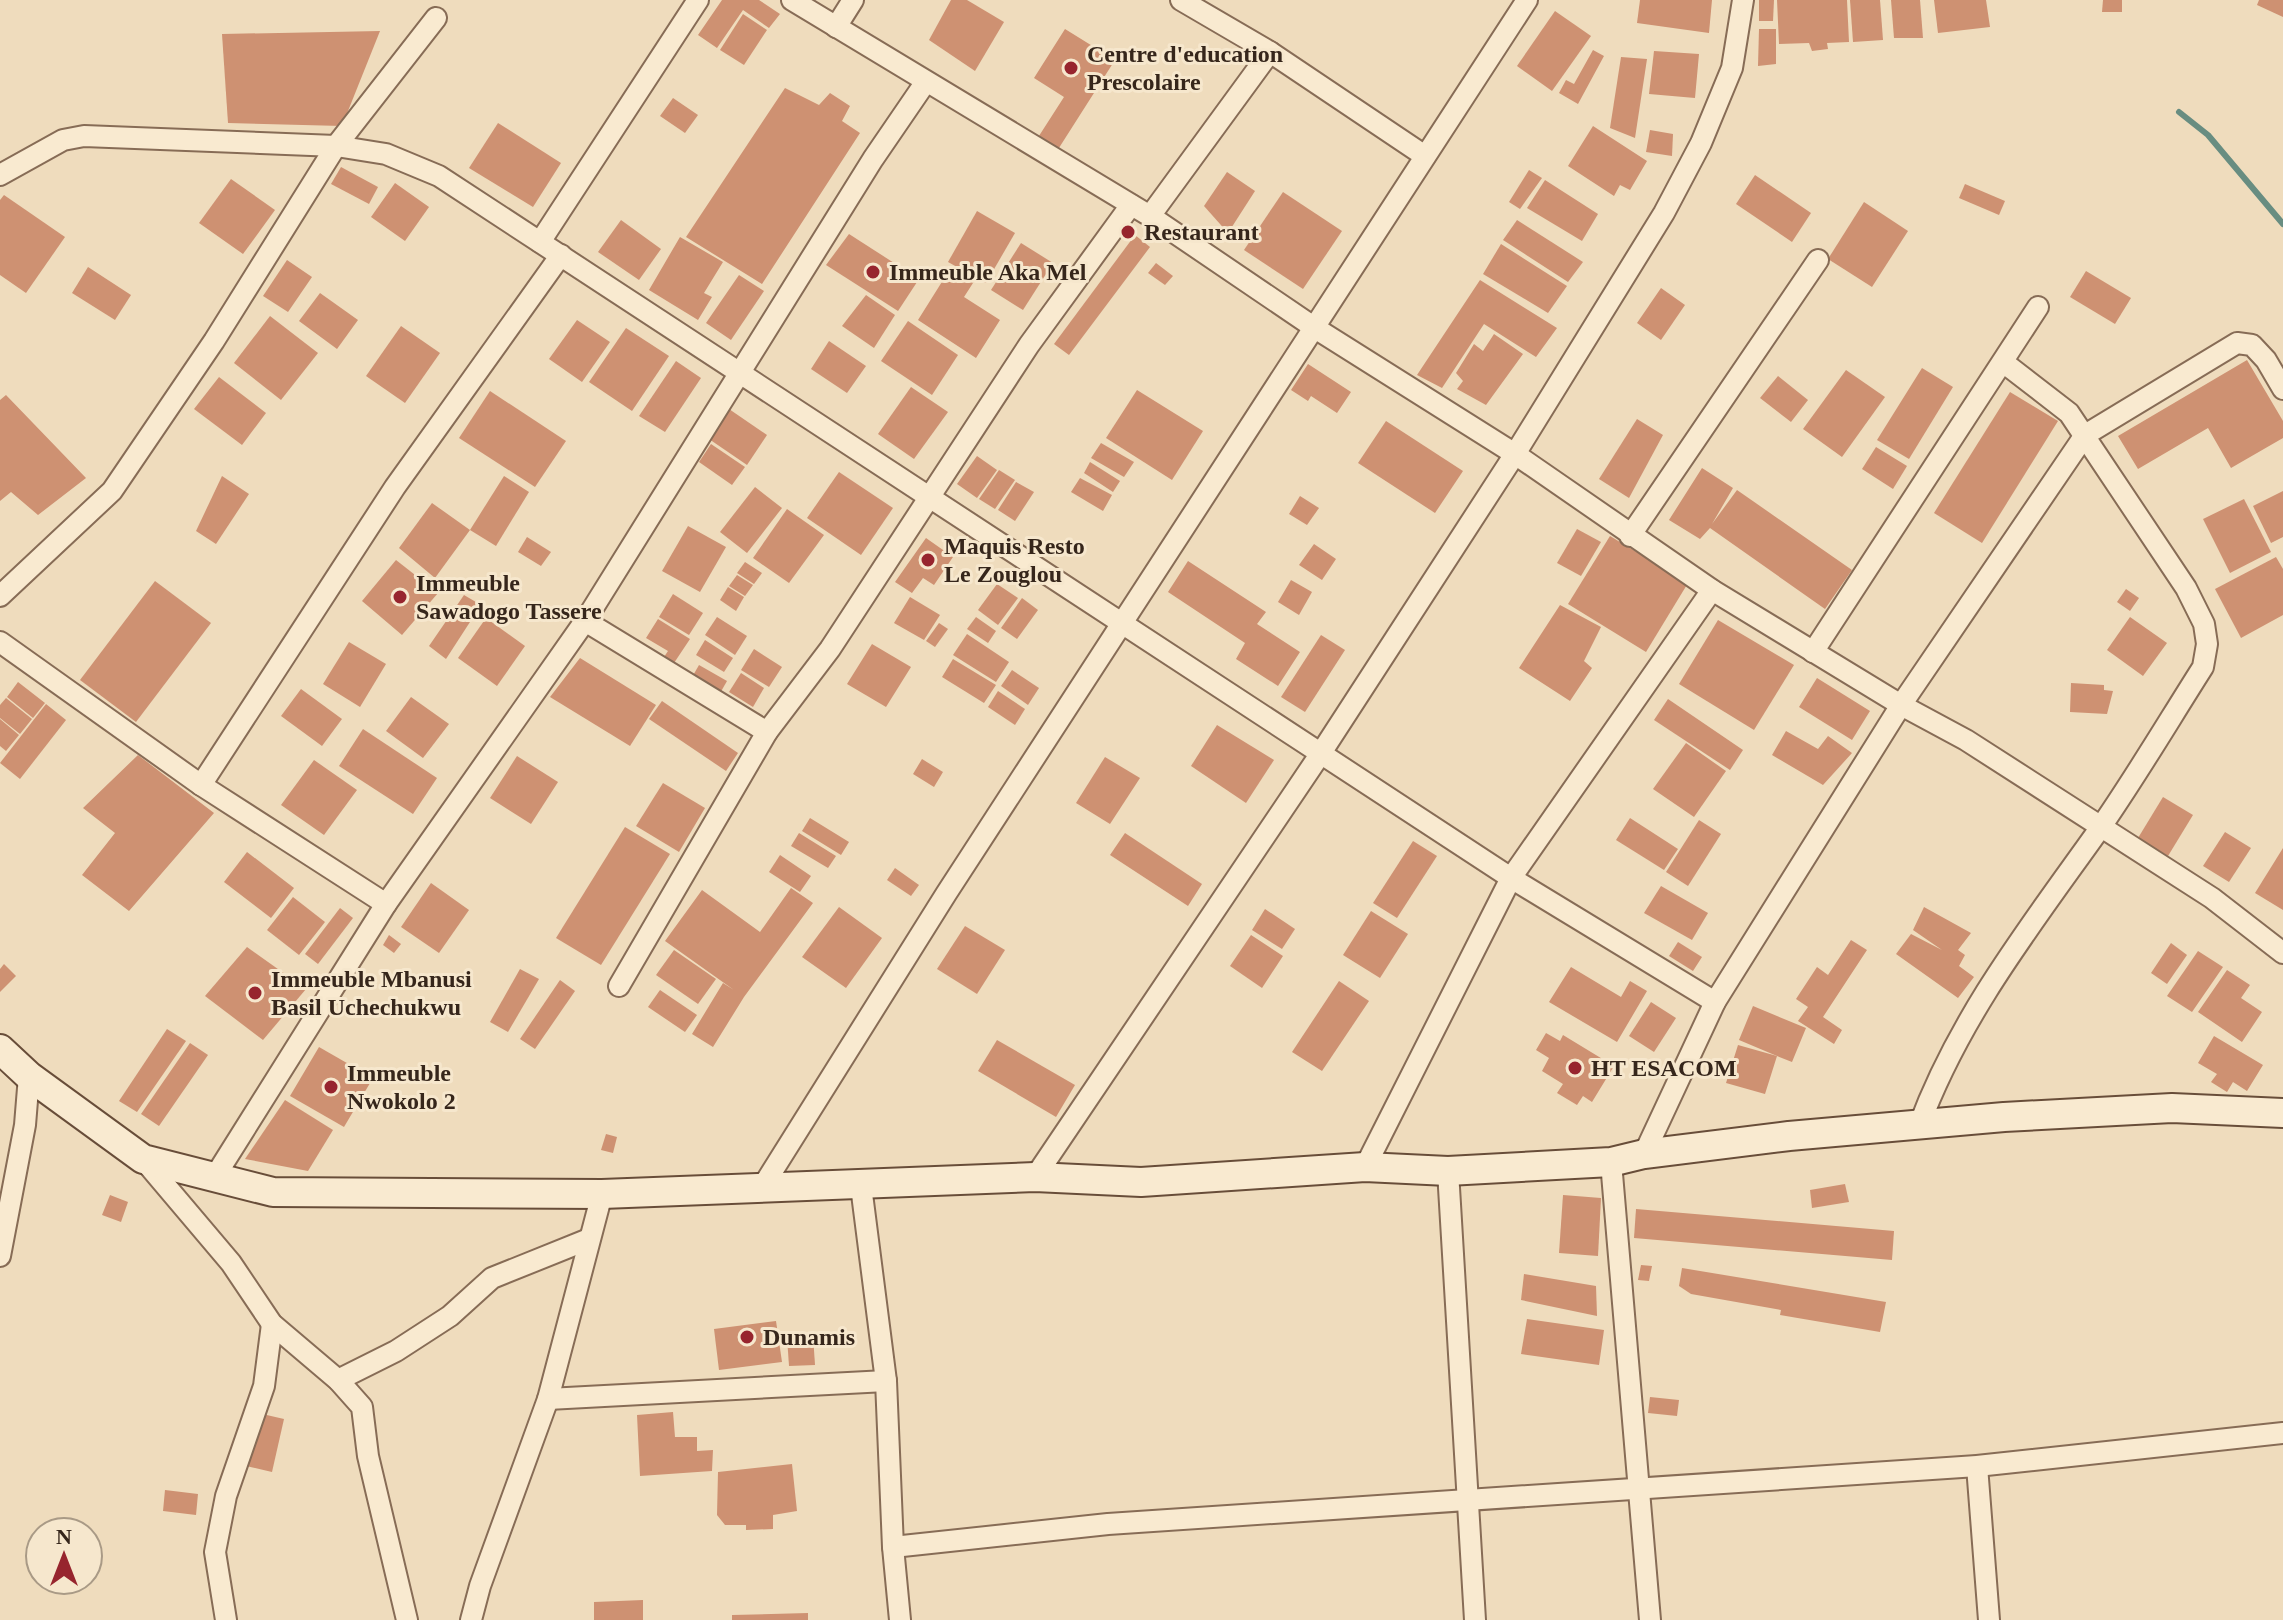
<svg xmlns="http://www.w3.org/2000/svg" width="2283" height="1620" font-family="'Times New Roman',serif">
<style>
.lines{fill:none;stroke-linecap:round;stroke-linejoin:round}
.stream{stroke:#688d81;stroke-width:6}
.building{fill:#ce9172}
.street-casing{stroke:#876c56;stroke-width:24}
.secondary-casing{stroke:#684d39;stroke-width:32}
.street{stroke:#f9ead0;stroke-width:20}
.secondary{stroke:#f9ead0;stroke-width:28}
.poi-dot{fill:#97252e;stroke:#f6e7cd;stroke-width:3}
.labels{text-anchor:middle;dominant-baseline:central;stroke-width:6;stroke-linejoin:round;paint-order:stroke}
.poi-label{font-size:24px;font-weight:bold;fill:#36261b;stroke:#f6e7cd;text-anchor:start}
</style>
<rect width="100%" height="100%" fill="#efdcbd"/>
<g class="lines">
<!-- stream -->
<path class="stream" d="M2179 112 2208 135 2283 224"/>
</g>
<!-- building -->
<g class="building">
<path d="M722 0H759L780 14 769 28 743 10 717 48 698 35Z"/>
<path d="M951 0H967L1004 22 975 71 929 40Z"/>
<path d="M1640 0H1712L1709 33 1637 23Z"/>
<path d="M1759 0H1774L1773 21H1759Z"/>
<path d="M1777 0H1847L1849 42 1827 43 1828 49 1812 51 1809 43 1779 44Z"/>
<path d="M1850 0H1880L1883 40 1853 42Z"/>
<path d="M1891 0H1920L1923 38H1894Z"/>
<path d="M1934 0H1986L1990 27 1938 33Z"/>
<path d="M2103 0H2122V12H2102Z"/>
<path d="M2259 0H2283V17L2257 5Z"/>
<path d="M1555 11 1591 36 1552 91 1517 66Z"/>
<path d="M743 14 767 30 744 65 720 50Z"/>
<path d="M1065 29 1115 60 1057 151 1037 139 1064 97 1034 78Z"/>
<path d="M1759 29H1776V64L1758 66Z"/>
<path d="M380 31 342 126 228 123 222 34Z"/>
<path d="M1593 50 1604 56 1578 104 1559 93 1566 80 1574 84Z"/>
<path d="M1654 51 1699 54 1695 98 1649 94Z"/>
<path d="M1621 57 1647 59 1635 138 1610 128Z"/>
<path d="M785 88 819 105 830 93 850 106 842 121 860 133 762 284 686 237Z"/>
<path d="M673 98 698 115 685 133 660 116Z"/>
<path d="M498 123 561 163 533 207 469 168Z"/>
<path d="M1593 126 1647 161 1630 190 1620 185 1614 196 1568 166Z"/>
<path d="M1650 130 1673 134 1672 156 1646 152Z"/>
<path d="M341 167 378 187 369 204 331 184Z"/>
<path d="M1529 170 1542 178 1520 209 1509 202Z"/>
<path d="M1227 172 1255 191 1228 233 1204 206Z"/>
<path d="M1755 175 1811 213 1792 242 1736 204Z"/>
<path d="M231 179 275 210 243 254 199 223Z"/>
<path d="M1545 180 1598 214 1582 241 1527 208Z"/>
<path d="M395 183 429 207 405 241 371 217Z"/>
<path d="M1965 184 2005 201 1999 215 1959 198Z"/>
<path d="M1283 192 1342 231 1303 289 1244 250Z"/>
<path d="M4 195 65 237 26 293 0 275V200Z"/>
<path d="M1864 202 1908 231 1872 287 1828 259Z"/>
<path d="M977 211 1015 233 986 283 948 262Z"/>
<path d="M621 220 661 249 639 280 598 252Z"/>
<path d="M1517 220 1583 262 1568 282 1503 240Z"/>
<path d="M849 234 919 279 898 311 826 265Z"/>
<path d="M1135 235 1150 247 1069 355 1054 344Z"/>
<path d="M680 237 723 262 704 293 712 297 698 320 649 290Z"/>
<path d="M1021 243 1053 263 1023 310 991 290Z"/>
<path d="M1501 244 1567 286 1548 313 1483 274Z"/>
<path d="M287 260 312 277 288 312 263 296Z"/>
<path d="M1156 263 1173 276 1165 285 1148 273Z"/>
<path d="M88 267 131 295 115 320 72 293Z"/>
<path d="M950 269 973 283 964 297 1000 320 976 358 918 320Z"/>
<path d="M2086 271 2131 298 2115 324 2070 297Z"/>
<path d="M739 275 764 291 731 340 706 323Z"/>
<path d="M1480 280 1557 328 1536 357 1484 324 1442 388 1417 375Z"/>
<path d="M1661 288 1685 305 1661 340 1637 323Z"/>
<path d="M320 293 358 320 337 349 299 321Z"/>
<path d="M866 295 895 315 874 348 842 326Z"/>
<path d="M270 316 318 353 281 400 234 363Z"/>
<path d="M577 320 610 342 582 382 549 359Z"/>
<path d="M908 321 958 355 932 395 881 361Z"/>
<path d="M401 326 440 353 405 403 366 376Z"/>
<path d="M626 328 669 356 632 411 589 382Z"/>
<path d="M1494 334 1523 354 1486 405 1457 389 1463 381 1456 373 1474 344 1483 351Z"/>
<path d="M829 341 866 366 847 393 811 369Z"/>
<path d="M2247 360 2283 421V438L2231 468 2208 428 2138 469 2118 436Z"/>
<path d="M676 361 701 378 665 432 639 416Z"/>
<path d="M1308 364 1351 392 1337 413 1311 396 1308 401 1291 390Z"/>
<path d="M1922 368 1953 387 1909 459 1877 440Z"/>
<path d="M1846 370 1885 397 1842 457 1803 429Z"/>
<path d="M1778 376 1808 400 1791 422 1760 398Z"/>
<path d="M219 377 266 413 242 445 194 409Z"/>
<path d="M911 387 948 412 914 459 878 434Z"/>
<path d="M1137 390 1203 431 1172 480 1106 438Z"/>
<path d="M490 391 566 441 535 487 459 438Z"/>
<path d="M2010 392 2058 421 1982 543 1934 513Z"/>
<path d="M6 395 86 478 38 515 11 492 0 501V400Z"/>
<path d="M729 409 767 435 747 465 709 439Z"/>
<path d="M1637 419 1663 435 1629 498 1599 479Z"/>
<path d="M1386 421 1463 471 1435 513 1358 463Z"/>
<path d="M1101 443 1134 462 1124 477 1091 458Z"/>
<path d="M711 444 745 467 732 485 699 462Z"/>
<path d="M1876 447 1907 466 1893 489 1862 469Z"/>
<path d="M977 456 997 470 977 498 957 484Z"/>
<path d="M1090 462 1120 481 1113 492 1084 473Z"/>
<path d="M1702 468 1733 488 1712 524 1737 490 1852 570 1825 609 1710 528 1700 539 1669 520Z"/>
<path d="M999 470 1015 480 995 509 979 499Z"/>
<path d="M839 472 893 508 861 555 807 518Z"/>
<path d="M222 476 249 494 216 544 196 531Z"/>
<path d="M504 476 529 492 496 546 470 530Z"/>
<path d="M1080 478 1112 495 1103 511 1071 492Z"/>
<path d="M1016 482 1034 492 1015 521 998 510Z"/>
<path d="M755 487 782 508 747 553 720 532Z"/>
<path d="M2283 491V537L2271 543 2253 506Z"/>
<path d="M1300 496 1319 508 1307 525 1289 514Z"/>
<path d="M2244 499 2271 552 2230 573 2203 519Z"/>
<path d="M432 503 470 530 435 578 399 548Z"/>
<path d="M787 509 824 535 789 583 753 558Z"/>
<path d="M688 526 726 547 700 592 662 571Z"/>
<path d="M1577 529 1601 542 1581 576 1557 563Z"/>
<path d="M1610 536 1688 583 1646 652 1568 604Z"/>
<path d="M527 537 551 552 541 566 518 552Z"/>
<path d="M926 538 953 557 934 585 923 578 912 593 895 582Z"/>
<path d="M1314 544 1336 559 1322 580 1299 565Z"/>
<path d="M2276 557 2283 569V615L2241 638 2215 589Z"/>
<path d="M396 560 438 593 402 635 362 601Z"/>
<path d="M1188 561 1266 612 1257 624 1300 652 1278 686 1236 659 1245 643 1168 592Z"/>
<path d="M745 562 762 573 754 584 737 573Z"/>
<path d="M737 575 753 585 745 596 729 586Z"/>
<path d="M1291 580 1312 592 1299 615 1278 602Z"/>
<path d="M155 581 211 623 136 722 80 680Z"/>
<path d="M997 584 1018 598 998 625 978 610Z"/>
<path d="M728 587 744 597 736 611 720 600Z"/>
<path d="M2126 589 2139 598 2130 611 2117 602Z"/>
<path d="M673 594 703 613 689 635 659 617Z"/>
<path d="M464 595 481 605 446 659 429 646Z"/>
<path d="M910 597 940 615 924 640 894 623Z"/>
<path d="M1022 598 1038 610 1017 639 1001 628Z"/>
<path d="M1560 605 1601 627 1584 661 1592 668 1570 701 1519 668Z"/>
<path d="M717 617 747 636 735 655 705 635Z"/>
<path d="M976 617 996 631 988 643 967 629Z"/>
<path d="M2130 617 2167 643 2143 676 2107 650Z"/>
<path d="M486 618 525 646 497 686 458 658Z"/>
<path d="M658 619 690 639 674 663 664 657 668 651 646 638Z"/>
<path d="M1718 620 1794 665 1754 730 1679 684Z"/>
<path d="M939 623 948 629 935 647 926 641Z"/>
<path d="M967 634 1009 662 996 682 953 655Z"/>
<path d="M1321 635 1345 650 1305 712 1281 697Z"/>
<path d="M705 640 733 658 724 672 696 655Z"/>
<path d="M349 642 386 664 360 707 323 684Z"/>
<path d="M872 644 911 667 886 707 847 684Z"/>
<path d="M754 649 782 667 769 687 741 670Z"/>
<path d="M580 658 656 705 630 746 550 697Z"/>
<path d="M953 659 996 685 984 703 942 677Z"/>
<path d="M699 665 727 681 719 695 691 679Z"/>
<path d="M1012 670 1039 688 1028 705 1001 686Z"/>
<path d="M741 673 764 688 753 707 729 692Z"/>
<path d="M1817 678 1870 711 1852 740 1799 707Z"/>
<path d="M18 682 45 703 33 718 7 697Z"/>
<path d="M2071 683 2104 685V690L2113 691 2107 714 2070 712Z"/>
<path d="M301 689 342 719 322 746 281 716Z"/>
<path d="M998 691 1025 709 1015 725 988 707Z"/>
<path d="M411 697 449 724 423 758 386 731Z"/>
<path d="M6 698 32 719 20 734 0 718V705Z"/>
<path d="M1668 699 1743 750 1730 770 1654 720Z"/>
<path d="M662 701 738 753 726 771 649 719Z"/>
<path d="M46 704 66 720 20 779 0 763Z"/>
<path d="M0 719 19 735 6 751 0 746Z"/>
<path d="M1217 725 1274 760 1246 803 1191 766Z"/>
<path d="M363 729 437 778 413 814 339 766Z"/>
<path d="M1786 731 1818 749 1828 736 1852 753 1823 785 1772 755Z"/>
<path d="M1686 743 1726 771 1694 817 1653 789Z"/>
<path d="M138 755 214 813 129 911 82 875 115 833 83 808Z"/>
<path d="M517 756 558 782 531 824 490 798Z"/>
<path d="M1105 757 1140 778 1110 824 1076 803Z"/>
<path d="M922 759 943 772 934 787 913 774Z"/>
<path d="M314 760 357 790 324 835 281 805Z"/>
<path d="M663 783 705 808 679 852 636 826Z"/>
<path d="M2163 797 2193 815 2168 856 2138 838Z"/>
<path d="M810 818 849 842 841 855 802 831Z"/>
<path d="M1630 818 1678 849 1664 870 1616 840Z"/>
<path d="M1699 820 1721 834 1688 886 1666 872Z"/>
<path d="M625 827 670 854 601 965 556 938Z"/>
<path d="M2225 832 2251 848 2229 882 2203 866Z"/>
<path d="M799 833 836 856 828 868 791 846Z"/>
<path d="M1125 833 1202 884 1188 906 1110 855Z"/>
<path d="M1413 841 1437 856 1397 918 1373 903Z"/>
<path d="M2283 848V910L2255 893Z"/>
<path d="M247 852 294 888 271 918 224 882Z"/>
<path d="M780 855 811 876 800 892 769 872Z"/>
<path d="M895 868 919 885 911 896 887 880Z"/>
<path d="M431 883 469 910 439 953 401 927Z"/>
<path d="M1661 886 1708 913 1692 940 1644 913Z"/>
<path d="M791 888 813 903 744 997 713 1047 692 1034 723 983 734 990 665 941 702 890 760 932Z"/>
<path d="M293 897 325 922 299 955 267 930Z"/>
<path d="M839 907 882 938 846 988 802 957Z"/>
<path d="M1924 907 1971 933 1958 950 1965 955 1959 966 1974 977 1958 998 1896 954 1911 934 1942 950 1913 930Z"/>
<path d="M340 908 353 918 318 964 305 954Z"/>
<path d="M1265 909 1295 929 1282 949 1252 930Z"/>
<path d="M1371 911 1408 934 1380 978 1343 955Z"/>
<path d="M965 926 1005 950 977 994 937 969Z"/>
<path d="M389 935 401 944 394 953 383 945Z"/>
<path d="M1251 935 1283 956 1262 988 1230 966Z"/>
<path d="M1851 940 1867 950 1823 1017 1842 1030 1834 1044 1798 1021 1808 1007 1796 999 1817 967 1828 975Z"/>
<path d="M1678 942 1702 957 1693 971 1669 956Z"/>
<path d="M2171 943 2187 955 2167 984 2151 973Z"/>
<path d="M247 947 306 989 263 1040 205 996Z"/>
<path d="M674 950 716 979 698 1004 656 975Z"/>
<path d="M2198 951 2223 967 2192 1012 2167 996Z"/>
<path d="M4 964 16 976 0 992V969Z"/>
<path d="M1571 967 1621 997 1630 981 1647 991 1617 1042 1549 1002Z"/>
<path d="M520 969 539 979 508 1032 490 1022Z"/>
<path d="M2227 970 2250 985 2241 998 2262 1012 2242 1042 2198 1012Z"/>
<path d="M560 980 575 991 535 1049 520 1039Z"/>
<path d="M1339 981 1369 1001 1322 1071 1292 1052Z"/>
<path d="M660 990 697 1015 685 1032 648 1007Z"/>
<path d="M1651 1002 1676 1018 1654 1052 1629 1036Z"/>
<path d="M1753 1006 1806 1028 1792 1062 1777 1056 1765 1094 1726 1083 1738 1045 1777 1056 1739 1040Z"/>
<path d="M167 1029 186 1041 137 1112 119 1101Z"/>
<path d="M1546 1033 1560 1041 1563 1035 1614 1066 1592 1102 1583 1096 1577 1105 1557 1093 1563 1084 1542 1071 1549 1058 1536 1050Z"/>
<path d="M2214 1036 2263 1065 2247 1091 2233 1082 2227 1092 2211 1082 2217 1074 2198 1063Z"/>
<path d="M997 1040 1075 1085 1056 1117 978 1071Z"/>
<path d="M190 1043 208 1055 159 1126 141 1114Z"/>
<path d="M319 1047 373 1078 344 1127 290 1096Z"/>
<path d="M285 1100 333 1130 308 1171 245 1159Z"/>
<path d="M606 1134 617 1137 613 1153 601 1150Z"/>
<path d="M1845 1184 1849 1202 1812 1208 1810 1190Z"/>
<path d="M110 1195 128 1202 121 1222 102 1215Z"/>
<path d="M1563 1195 1601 1198 1598 1256 1559 1253Z"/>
<path d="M1636 1209 1894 1231 1892 1260 1634 1238Z"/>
<path d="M1641 1265 1652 1266 1649 1281 1638 1280Z"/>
<path d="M1682 1268 1886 1302 1880 1332 1780 1315 1781 1310 1691 1294 1679 1286Z"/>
<path d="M1524 1274 1596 1286 1597 1316 1521 1300Z"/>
<path d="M1527 1319 1604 1330 1599 1365 1521 1354Z"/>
<path d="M776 1321 782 1362 719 1370 714 1329Z"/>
<path d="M813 1335 815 1365 789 1366 787 1337Z"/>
<path d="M1650 1397 1679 1400 1677 1416 1648 1413Z"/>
<path d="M673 1412 675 1437H697V1451L713 1450 712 1471 640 1476 637 1415Z"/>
<path d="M258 1413 284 1419 272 1472 246 1466Z"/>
<path d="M792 1464 797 1511 773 1515V1529L746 1530V1525H725L717 1515 718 1472Z"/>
<path d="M165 1490 198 1494 196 1515 163 1511Z"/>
<path d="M643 1600V1620H594V1602Z"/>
<path d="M808 1613V1620H732V1615Z"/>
</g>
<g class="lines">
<!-- street casing -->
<g class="street-casing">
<g id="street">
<path d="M792 0 1150 216 1315 328 1515 454 1712 590 1901 705 1966 740 2212 898 2283 953"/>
<path d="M1181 0 1270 52 1425 156"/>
<path d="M836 27 853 0"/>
<path d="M0 175 63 140 84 136 336 146 386 154 439 176 1511 878 1715 1002"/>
<path d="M1150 216 1270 52"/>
<path d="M540 242 698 0"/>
<path d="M1630 536 1818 260"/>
<path d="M0 596 112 491 214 341 336 146 436 18"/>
<path d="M585 621 767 732"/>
<path d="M0 642 201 785 386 904 585 621 873 159 925 83"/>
<path d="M1813 652 2038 307"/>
<path d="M201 785 395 487 561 255"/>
<path d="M619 986 767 732 830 649 1029 345 1131 205"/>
<path d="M1919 1126C1959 1017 2031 925 2098 831 2135 778 2168 722 2203 667L2207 644 2204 624 2186 588 2069 413 2003 362"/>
<path d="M1644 1154 1715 1002 1901 705 2085 435 2237 343 2252 345 2266 360 2283 389"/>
<path d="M143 1159 231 1263 272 1324 338 1380 362 1407 368 1456 407 1620"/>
<path d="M1611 1162 1650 1620"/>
<path d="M1365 1167 1511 878 1712 590"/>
<path d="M1448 1171 1475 1620"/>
<path d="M1035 1177 1321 753 1515 454 1664 213 1701 143 1732 68 1743 0"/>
<path d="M214 1178 386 904"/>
<path d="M763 1186 946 894 1527 0"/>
<path d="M861 1186 886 1381 893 1547 900 1620"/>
<path d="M0 1256 25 1125 29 1076"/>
<path d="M338 1380 396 1351 450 1316 492 1278 589 1239"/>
<path d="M548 1399 886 1381"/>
<path d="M1977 1466 1989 1620"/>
<path d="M893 1547 1108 1524 1977 1466 2283 1433"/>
<path d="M226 1620 215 1552 226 1496 264 1386 272 1324"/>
<path d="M471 1620 480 1586 548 1399 602 1194"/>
</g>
</g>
<!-- secondary casing -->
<g class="secondary-casing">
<path id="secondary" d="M0 1049 29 1076 143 1159 273 1192 602 1194 1035 1177 1141 1182 1365 1167 1448 1171 1611 1162 1644 1154 1789 1136 2004 1117 2172 1108 2283 1113"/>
</g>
<!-- street -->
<use href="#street" class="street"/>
<!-- secondary -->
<use href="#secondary" class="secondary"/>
</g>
<!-- markers -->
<g class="poi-dot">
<circle cx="1071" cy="68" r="8"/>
<circle cx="1128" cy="232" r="8"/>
<circle cx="873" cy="272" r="8"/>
<circle cx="928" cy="560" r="8"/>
<circle cx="400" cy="597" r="8"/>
<circle cx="255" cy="993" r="8"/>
<circle cx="1575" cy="1068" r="8"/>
<circle cx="331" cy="1087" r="8"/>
<circle cx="747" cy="1337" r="8"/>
</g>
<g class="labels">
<!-- poi labels -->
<g class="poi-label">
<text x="1087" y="54">Centre d'education<tspan x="1087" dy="28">Prescolaire</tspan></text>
<text x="1144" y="232">Restaurant</text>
<text x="889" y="272">Immeuble Aka Mel</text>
<text x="944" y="546">Maquis Resto<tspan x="944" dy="28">Le Zouglou</tspan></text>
<text x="416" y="583">Immeuble<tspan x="416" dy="28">Sawadogo Tassere</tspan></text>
<text x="271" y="979">Immeuble Mbanusi<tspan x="271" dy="28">Basil Uchechukwu</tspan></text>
<text x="1591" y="1068">HT ESACOM</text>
<text x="347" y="1073">Immeuble<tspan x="347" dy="28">Nwokolo 2</tspan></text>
<text x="763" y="1337">Dunamis</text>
</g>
</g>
<!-- north arrow -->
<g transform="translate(64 1556)"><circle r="38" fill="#f6e7cd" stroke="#a99a86" stroke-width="2"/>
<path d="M0-6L14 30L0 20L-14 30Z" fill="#97252e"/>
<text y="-12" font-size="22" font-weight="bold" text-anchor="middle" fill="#36261b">N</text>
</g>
</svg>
